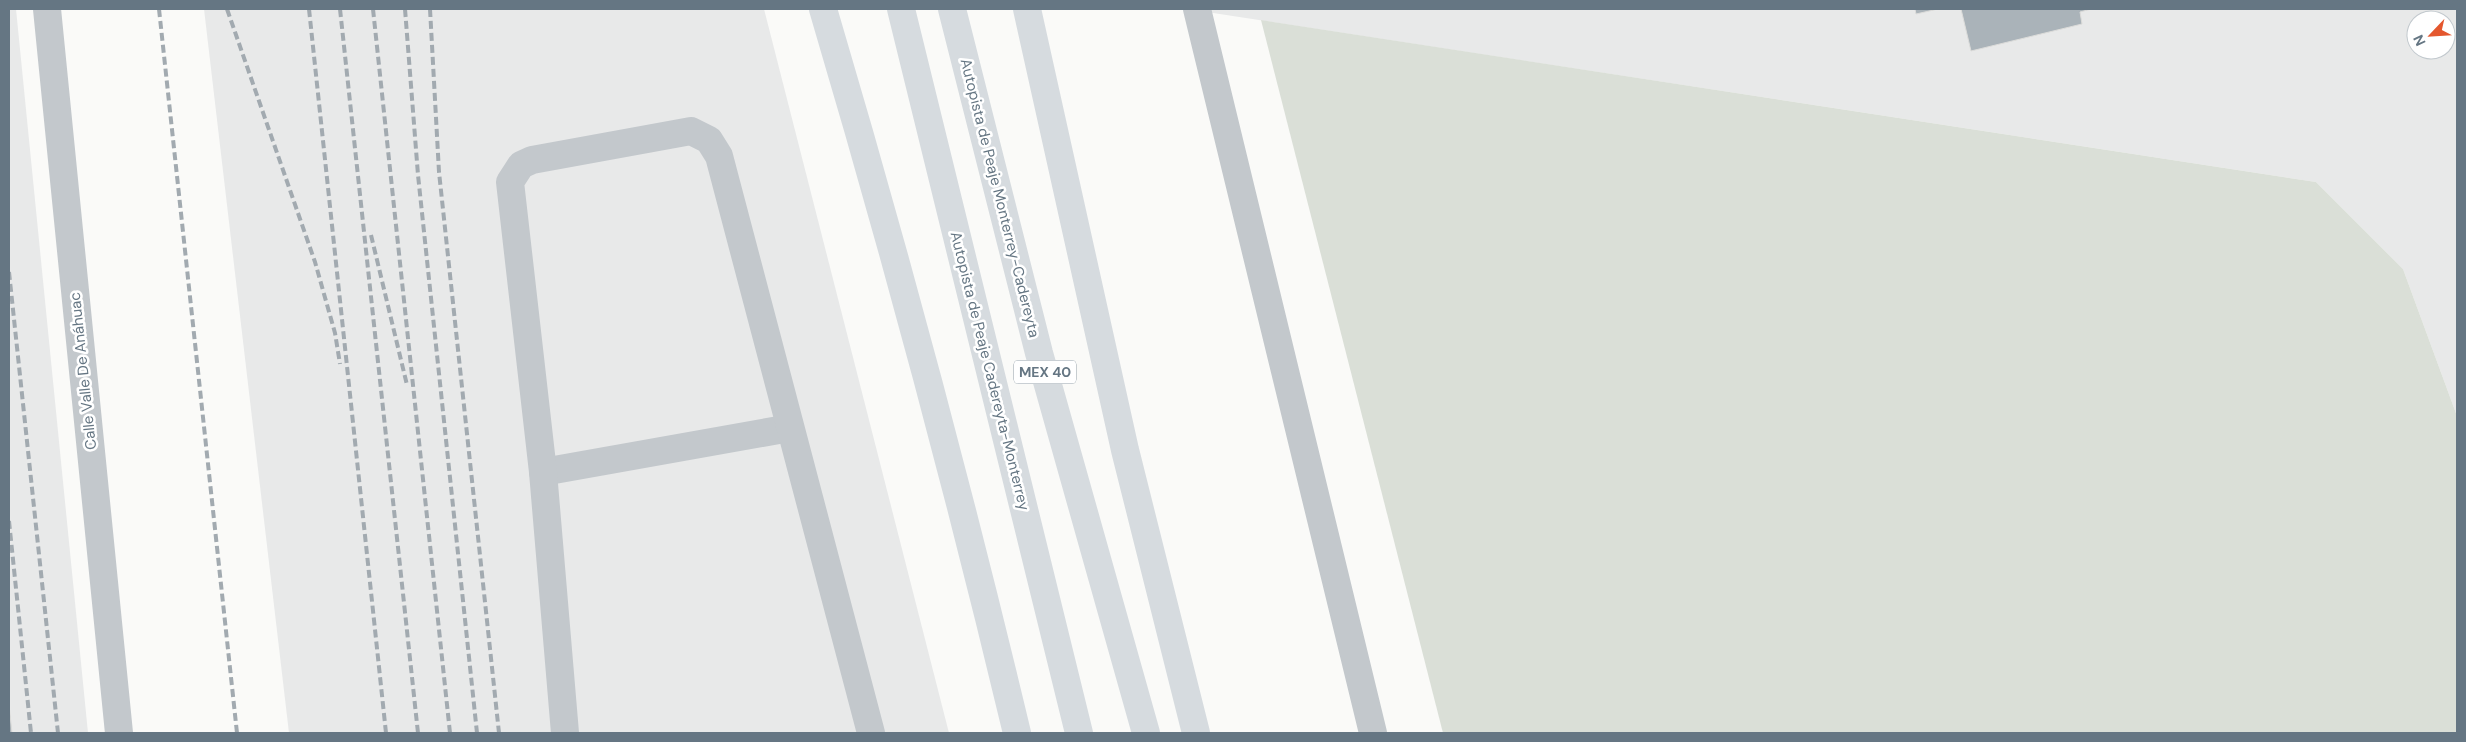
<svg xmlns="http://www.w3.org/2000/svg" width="2466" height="742" viewBox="0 0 2466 742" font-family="'DM Sans',sans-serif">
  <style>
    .built { fill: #e8e9e9; fill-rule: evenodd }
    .green { fill: #dadfd7 }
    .building { fill: #aab3b9; stroke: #dcdcda }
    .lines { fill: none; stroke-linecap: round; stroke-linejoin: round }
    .minor { stroke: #c3c8cc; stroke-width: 28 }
    .highway { stroke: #d6dbdf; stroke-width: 28 }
    .rail { stroke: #a2aab0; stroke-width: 4; stroke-dasharray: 8 4; stroke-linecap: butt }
    .labels { text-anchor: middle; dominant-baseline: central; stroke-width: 5; stroke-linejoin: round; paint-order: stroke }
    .shield { fill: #fff; stroke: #939fa8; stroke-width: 1 }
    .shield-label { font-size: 14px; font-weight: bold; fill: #657683 }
    .street-label { font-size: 15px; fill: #657683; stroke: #fff }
  </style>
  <rect width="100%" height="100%" fill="#fafaf8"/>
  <!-- built -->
  <g class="built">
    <path d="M9,9h7l72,724h-79z"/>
    <path d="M204,9h560l185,724h-660z"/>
    <path d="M1187,9h1270v407l-54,-147 -87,-87zM2416,20h30v30h-30z"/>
  </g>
  <!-- green -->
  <path class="green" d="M1261,20l1055,162 87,87 54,147v317h-1014z"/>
  <!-- building -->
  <g class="building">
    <path d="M1915,9h23l-22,5z"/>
    <path d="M1961,9h130l-11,3 2,12 -111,27z"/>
    <path d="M9,705l3,28h-3z"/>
  </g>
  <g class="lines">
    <!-- minor -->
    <g class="minor">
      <path d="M47,9l72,724"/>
      <path d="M1197,9l176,724"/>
      <path d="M543,472l247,-44"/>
      <path d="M565,733l-22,-261 -33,-290 11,-17 11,-5 159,-29 18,9 10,16 152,577"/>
    </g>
    <!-- highway -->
    <g class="highway">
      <path d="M823,9c71,239 136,481 194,724"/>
      <path d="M901,9l178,724"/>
      <path d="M952,9l87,344 107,380"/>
      <path d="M1027,9l98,441 71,283"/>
    </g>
    <!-- rail -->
    <g class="rail">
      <path d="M159,9l78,724"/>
      <path d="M227,9l88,253 20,71 5,31"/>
      <path d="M309,9l77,724"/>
      <path d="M340,9l78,724"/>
      <path d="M373,9l77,724"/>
      <path d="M405,9l13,166 59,558"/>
      <path d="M430,9l9,163 60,561"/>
      <path d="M371,235l36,150"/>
      <path d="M9,272l49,461"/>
      <path d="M9,521l22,212"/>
    </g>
  </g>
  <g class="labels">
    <!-- shield labels -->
    <rect class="shield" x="1014" y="360.5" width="62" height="23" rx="4"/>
    <g class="shield-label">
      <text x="1045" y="372">MEX 40</text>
    </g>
    <!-- street labels -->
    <g class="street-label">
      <text transform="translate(1000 198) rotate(76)">Autopista de Peaje Monterrey-Cadereyta</text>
      <text transform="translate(83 371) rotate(-96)">Calle Valle De Anáhuac</text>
      <text transform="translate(990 371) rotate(76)">Autopista de Peaje Cadereyta-Monterrey</text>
    </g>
  </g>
  <!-- border -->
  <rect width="2466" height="742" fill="none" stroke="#657683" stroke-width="20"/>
  <!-- north arrow -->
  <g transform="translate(2431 35) rotate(245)"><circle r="24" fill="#ffffff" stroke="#c1c8cd"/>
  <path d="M0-4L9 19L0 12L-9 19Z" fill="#e4572e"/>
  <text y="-8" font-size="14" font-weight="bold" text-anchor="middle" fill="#657683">N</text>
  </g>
</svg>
